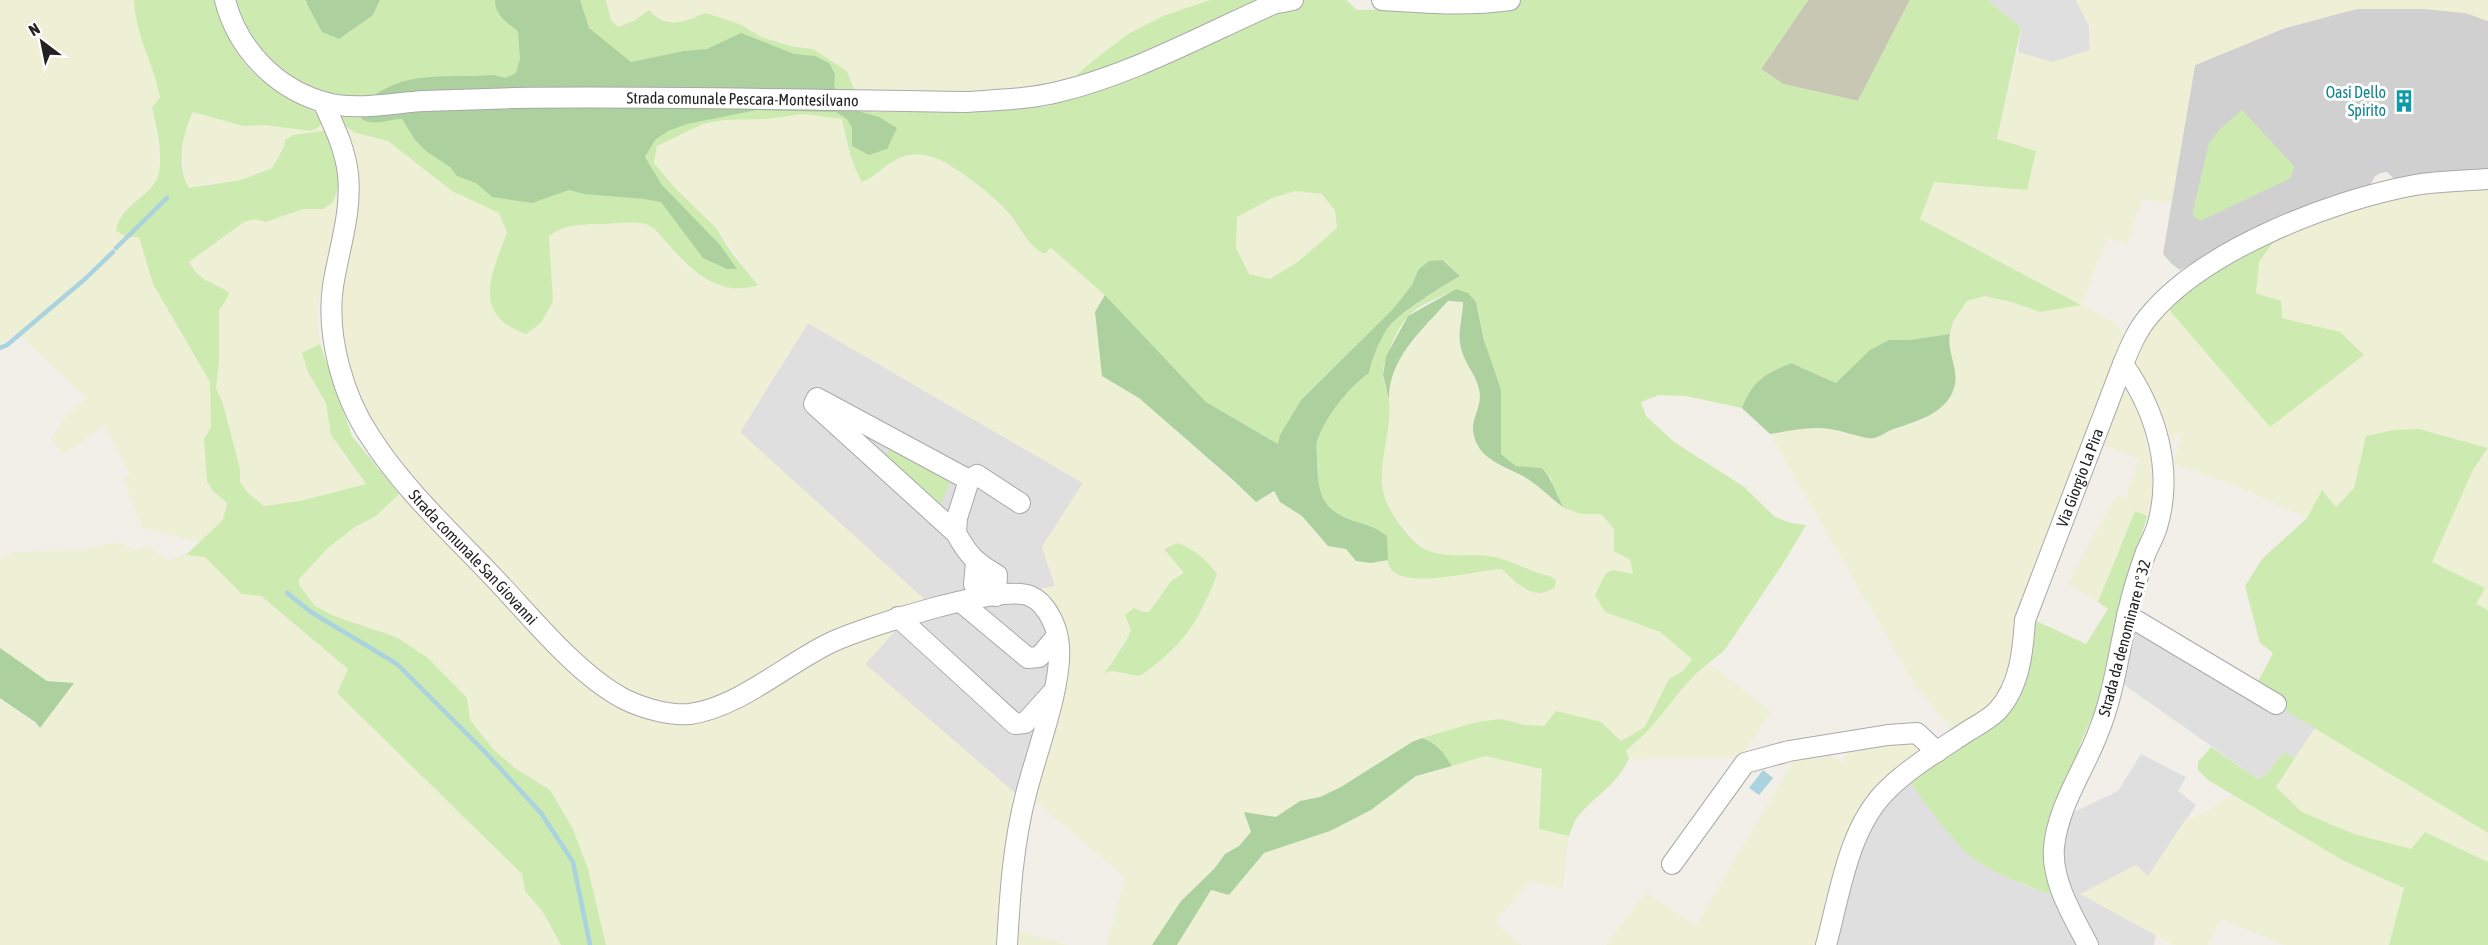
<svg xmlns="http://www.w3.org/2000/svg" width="2488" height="945" viewBox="0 0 2488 945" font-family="'Asap Condensed',sans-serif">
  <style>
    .residential { fill: #e0dfdf }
    .religious { fill: #d0d0d0 }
    .construction { fill: #c7c7b4 }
    .farmland { fill: #eef0d5; fill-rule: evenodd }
    .grass { fill: #cdebb0; fill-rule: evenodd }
    .forest { fill: #add19e }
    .water { fill: #aad3df }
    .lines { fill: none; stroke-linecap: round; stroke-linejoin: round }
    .stream { stroke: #aad3df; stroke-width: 4.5 }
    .minor-casing { stroke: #a9a9a9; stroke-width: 22 }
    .minor { stroke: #fff; stroke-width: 20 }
    .labels { text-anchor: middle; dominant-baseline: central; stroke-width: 6; stroke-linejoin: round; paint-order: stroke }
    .culture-label { font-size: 16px; fill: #0d838f; stroke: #fff; text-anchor: end }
    .street-label { font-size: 16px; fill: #222; stroke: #fff }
  </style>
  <rect width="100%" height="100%" fill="#f2efe9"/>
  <!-- residential -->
  <g class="residential">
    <path d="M1988,0h88l13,26 1,24 -38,13 -34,-11 3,-24z"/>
    <path d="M808,323l275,160 -41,64 13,39 -20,4 33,50 -52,154 -151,-130 49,-54 -174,-178z"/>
    <path d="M2133,619l182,109 -20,30 -12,-5 -16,21 -9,5 -142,-100z"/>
    <path d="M2141,754l45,23 -8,14 18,14 -48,72 -67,17 75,41 -2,10h-323l29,-99 16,-35 31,-33 28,37 39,44 50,26 26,9 -4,-26 22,-53 50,-24z"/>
  </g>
  <!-- religious -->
  <path class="religious" d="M2356,9h70l40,4 22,8v154l-91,7 -10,-10 -6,1 -6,3 -6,12 -128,49 -61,33 -8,-6 -9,-10 32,-189 90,-37z"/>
  <!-- construction -->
  <path class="construction" d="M1808,0h102l-52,101 -75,-17 -22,-15z"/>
  <!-- farmland -->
  <g class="farmland">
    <path d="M0,0h134v12l22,64 4,23 -8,8 8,52 -1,16 -12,16 -29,28 21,18 14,47 57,98 1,45 -7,13 3,41 5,9 15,13 -4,17 -24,23 -22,-7 -35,-8 -19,-49 7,-6 -25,-48 -43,30 -11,-18 17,-22 19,-17 -70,-66 -17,13z"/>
    <path d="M606,0h604l-47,16 -91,65 -79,13 -137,-2 -9,-21 -34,-22 -23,-3 -29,-9 -19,-12 -36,-12 -22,9 -14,1 -21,-13 -15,11 -16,6 -7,-7z"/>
    <path d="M2076,0h412v21l-22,-8 -40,-4h-70l-71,19 -90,37 -24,139 -29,-5 -14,45 -21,-6 -25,66 34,20 11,14 -120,343 -12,19 -39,34 -41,-48 -145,-252 40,-6 19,1 44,10 35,-15 18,-5 27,-57 -5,-18 5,-22 14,-21 18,-5 30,7 25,9 40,-8 -160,-85 13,-37 64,-43 21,-87 34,10 38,-12 -1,-24z"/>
    <path d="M193,112l50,14 21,-1 47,6 13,-11 5,10 -36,5 -8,5 -1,7 -12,20 -31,13 -30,3 -21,6 -5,-8 -2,-26 1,-20z"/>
    <path d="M803,114l39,5 5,27 7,22 21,9 20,-17 16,-5 22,1 20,11 41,31 15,15 14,23 28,12 54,47 -10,17 7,64 37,22 117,104 17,-11 7,11 22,14 26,30 18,3 25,14 17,-3 2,8 25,11 87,-10 23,21 29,-12 -18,-6 -17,-8 -28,-8 -45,-1 -18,-4 -35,-35 -10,-22 -2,-27 7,-42 1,-39 4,-17 28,-38 28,-30 14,1 -4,40 20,47 1,19 -8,20 32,41 24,10 36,29 17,6h20l13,15v22l16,9 3,15 -20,-5 5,47 42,16 32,26 -9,12 -14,8 -24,48 -24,14 -5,-7 -91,-9 -24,-6 -42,8 -47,15 -71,45 -21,10 -20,4 -24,16 -31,-4 6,19 -12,14 -14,8 -11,15 -33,32 -29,44h-45l18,-68 -91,-77 34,-121v-39l-33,-50 20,-4 -13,-39 41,-64 -275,-160 -68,109 184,167 -10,11 -190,86 -40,13 -18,-3 -47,-17 -65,-55 -182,-199 -28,-68 -7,-75 15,-70 -16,-102 20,13 32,8 64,50 47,22 8,20 -15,41 59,3 -2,-42 7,-5 27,-6 49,-3 19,5 34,39 25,17 48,3 -42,-57 -41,-40 -21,-25 3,-17 46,-22 22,-4 42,-1zM1164,550l44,48 -9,16 -72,61 -16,-4 -5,1 36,-60h7l9,-15 26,-24z"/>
    <path d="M340,184l-6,53 -17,70 3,37 -18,10 6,18 18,31 5,32 16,25 19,24 -66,17 -36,5 -15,-12 -9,-12v-13l-17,-65 -7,-16 3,-27v-51l6,-8 -6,-17 -13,-3 -10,-7 -7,-13 55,-40 11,-3 11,3 37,-13h20z"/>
    <path d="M2488,189v259l-69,-19 -52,7 -13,52 -18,19 -14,-17 -15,28 -75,-34 -59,-20 9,-30 -5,-1 -5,11 -4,-15 -31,-49 -3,-21 2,-11 29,-43 105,122 70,-95 -58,-14 -12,-22 -15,-3 4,-31 18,-25 104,-37 45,-9z"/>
    <path d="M1295,191l27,3 13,16 2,18 -38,33 -30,18 -20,-5 -13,-26v-31l36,-19z"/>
    <path d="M2120,386l7,4 13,26 12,52v27l-5,21 -12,-5 -37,91 -30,-18 42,-79 9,-9 7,2 12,-39 -38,-15z"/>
    <path d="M2488,451v159l-12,-6 8,-16 -52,-26 41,-92z"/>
    <path d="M399,494l156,164 30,24 101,41 28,-3 123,-71 33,-14 26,-5 -31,34 151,130 -14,73 -6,78h-390l-18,-76 -38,-79 -35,-22 -21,-18 -24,-30 -3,-22 -71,-61 -62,-21 -19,-10 -16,-21v-6l29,-31 27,-21 21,-11z"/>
    <path d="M118,542l17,8 13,-4 22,15 12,-6 23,2 15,14 40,25 88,73 -11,24 185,181 3,17 18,21 18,33h-561v-247l40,30 18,-47h-11l-47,-33v-91l17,-5 64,-2z"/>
    <path d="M1710,664l61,48 -31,45 -111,2 -3,-9 11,-8 59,-69z"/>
    <path d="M2315,728l173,105v29l-62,-30 -15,17 -14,-2 -43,-13 -52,-22 -26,-26z"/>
    <path d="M1916,737l13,11 -52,37 -21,26 -11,33 -25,101h-214l40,-53 49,34 101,-169 28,-6 18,11 11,-19z"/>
    <path d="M1485,756l58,13 -4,60 30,7 -6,53 -33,-8 -35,42 27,22h-345l34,-55 18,5 35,-42 66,-22 41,-21 45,-34z"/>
    <path d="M2232,795l110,65 62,28 -15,57h-105l-63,-26 -13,26h-34l-94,-51 56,-29 12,11 37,-56 15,-5z"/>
    <path d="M1014,930l55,15h-55z"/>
  </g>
  <!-- grass -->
  <g class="grass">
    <path d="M134,0h80c22,68 43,83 106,114l4,6 -5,7 -8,4 -47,-6 -21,1 -50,-14c-11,22 -17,55 -4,76l52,-8 31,-12 12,-21 1,-7 8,-5 36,-5 6,14 5,40 -7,18 -10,7h-20l-37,13 -11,-3 -11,3 -55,40c12,22 23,18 40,31l-4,9 -6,8v51l-3,27 7,16 17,65v13l9,12 15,12 36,-5 66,-17 -35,-49 -5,-32 -18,-31 -6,-19 18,-9 32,92 47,58 -23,22 -21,11 -27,21 -29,31v6l16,21 19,10 62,21 32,21 39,40 3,22 24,30 21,18 35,22 23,39 15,40 18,76h-45l-18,-33 -18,-21 -3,-17 -185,-181 11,-24 -87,-73 -19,-2 -37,-37 -19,-2 37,-35 4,-17 -15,-13 -5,-9 -3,-42 7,-12 -1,-45 -57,-98 -14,-47h-12l-11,-6c4,-28 38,-34 43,-59 4,-21 -3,-45 -7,-65l8,-9c-6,-34 -25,-63 -26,-98z"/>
    <path d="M231,0h74v3l68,12 7,-15h226l5,20 7,7 16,-6 15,-11c19,20 34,12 57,3l36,12 19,12 29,9 23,3 34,22 6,16 12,17 10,8h101l74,-6 32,-36 17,-14 29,-22 35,-18 47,-16h136l11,10 36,-1 78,-9h337l-47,69 22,15 75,17 52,-101h78l33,28 -24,111 39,12 -9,39 -93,-8 -14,37 161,86 -41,7 -25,-9 -30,-7 -18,5 -14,21 -3,12 -41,6h-20l-53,43 -45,-20c-26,11 -38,17 -49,45l-56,-12 -27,-1 -18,7 5,14 28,26 69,44 32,31 16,6 15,2 -22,37 -58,86c-10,11 -22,17 -32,28 -24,24 -40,54 -68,74l3,9c-14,28 -31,34 -50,56 -5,6 -7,14 -10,21l-30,-7 3,-60 -57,-13 -33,10c-9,-14 -15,-23 -30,-28l55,-16 24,-3 24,6 19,1 12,-15 45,11 20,19 24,-14 24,-48 14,-8 9,-12 -32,-27 -55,-20 -10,-17 11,-22 7,-3 20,4 -3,-14 -16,-9v-22l-13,-15h-20l-17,-6 -10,-16 -3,-13 -9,-11 -26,-2 -15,-12 -12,-95 -13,-57 -20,-13c-15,8 -36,15 -48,27 -10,11 -25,43 -25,58 0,9 5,18 6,27 3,31 -11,60 -6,90 3,19 29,54 46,60 19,7 40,3 59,5 17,2 32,10 47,16 8,3 15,3 21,8l-1,7c-21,16 -38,-4 -53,-18 -25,1 -95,21 -111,0 -7,-9 -4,-24 -4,-33 -16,-14 -36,-12 -53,-25 -16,-13 -16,-32 -17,-51 0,-5 -1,-13 0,-18 7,-24 32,-55 52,-69 3,-15 10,-31 18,-44 9,-13 57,-44 73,-53l-16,-16 -26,10 -6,15 -20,25 -91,90 -23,44 -72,-42 -101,-107 -54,-47 -7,6c-18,-10 -23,-26 -36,-42 -13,-15 -56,-49 -75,-55 -6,-2 -17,-3 -23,-2 -20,3 -30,20 -48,27 -12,-21 -15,-40 -20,-63l-39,-5 -36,5 -42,1 -22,4 -46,22 -3,17 21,25 41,40 15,24 27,33c-38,13 -67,-14 -90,-41 -6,-6 -12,-16 -20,-19 -15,-5 -30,-1 -46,-1 -19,0 -37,0 -53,12l4,65 -12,22 -15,11c-55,-19 -35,-59 -19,-101l-8,-20 -47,-22 -64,-50 -32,-8 -20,-13 -83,-72zM1295,191l27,3 13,16 2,18 -38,33 -29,18 -21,-5 -13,-26 1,-31 35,-19z"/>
    <path d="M2242,110l52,56 -3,12 -91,43 -7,-6v-4l16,-68 10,-13z"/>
    <path d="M2277,237l-18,25 -3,31 25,8 1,17 58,14 24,23 -94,72 -105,-122 13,-13z"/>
    <path d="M2419,429l69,19 -15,22 -41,92 53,26 -9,16 12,6v223l-235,-142 20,-38 -13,-10 -15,-57 17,-27 45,-41 15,-28 14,17 18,-19 12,-52 28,-6z"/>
    <path d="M891,447l59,36 -10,22 -55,-49z"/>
    <path d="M2135,511l12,5 -38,135 -7,44 -21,47 -35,126 4,26c-25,-9 -53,-19 -75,-34 -22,-16 -51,-59 -68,-82l94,-65 29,-95 56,26 22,-35 -10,-7z"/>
    <path d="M1178,543c17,7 28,16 39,31 -18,48 -35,73 -77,102l-29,-5 -6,2 21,-32 5,-11 -6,-15 9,-7 8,4h7l22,-31 13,-8 -20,-24z"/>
    <path d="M2211,747l47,32 9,-5 16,-21 12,5 -19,29 26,25 52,22 57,15 14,-17 63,30v83h-99l15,-57 -62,-28 -134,-80 -10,-10v-8z"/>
  </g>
  <!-- forest -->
  <g class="forest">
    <path d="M305,0h75l-7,15 -34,24 -17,-7z"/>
    <path d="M495,0h85l9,28 42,34 53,-11 23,-2 34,-16 53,21 21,2 14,7 6,11 -1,12 13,22 32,9 18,11 -10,21 -18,6 -17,-9v-18l-5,-9 -11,-7 -79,-2 -70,14 -19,7 -13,9 -10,17 17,28 58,60 17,24h-10l-24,-11 -42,-56 -17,-3 -60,-5 -15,-4 -37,13 -40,-6 -16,-14 -19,-7 -7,-9 -24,-16 -11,-11 -13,-21c-15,0 -40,12 -45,-9 43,-43 82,-31 137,-35l11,3 11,-5 4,-14 -2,-28c-12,-9 -23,-16 -23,-31z"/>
    <path d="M1443,260l17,16c-16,9 -64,39 -73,53 -8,13 -15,29 -18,44 -20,14 -45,45 -52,69 -1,6 0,13 0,19 1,18 1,38 17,50 17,13 37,11 53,25l1,24 -17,3 -15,-2 -10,-12 -18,-3 -26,-30 -22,-14 -6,-11 -18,11 -23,-22 -94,-82 -37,-22 -7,-64 10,-17 101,107 72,42 2,-9 21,-35 91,-90 20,-25 6,-15 11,-9z"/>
    <path d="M1456,289l12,4 8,9 8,38 17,50v64l15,12 26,2c11,12 13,26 22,40 -12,-9 -23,-20 -36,-29 -21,-13 -52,-18 -55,-49 -1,-13 10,-25 6,-41 -3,-15 -17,-28 -19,-46 -2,-12 3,-28 3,-41l-15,-1c-26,29 -60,58 -59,99l-6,-25 3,-19 22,-40z"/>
    <path d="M1950,334c-4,17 10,36 4,54 -8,27 -41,34 -63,42 -5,2 -11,7 -17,8 -7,2 -34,-8 -44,-9 -20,-3 -40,2 -60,5l-28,-26c11,-28 23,-34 49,-45l45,20 34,-33 19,-10h20z"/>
    <path d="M0,648l47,33 27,2 -34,45 -5,-6 -35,-24z"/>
    <path d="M1422,738c15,5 21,14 30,28l-36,10 -45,34 -41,21 -66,22 -35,42 -18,-5 -34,55h-25l29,-44 33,-32 11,-15 14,-8 12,-14 -7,-20 32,5 24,-16 20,-4 21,-10 71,-45z"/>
  </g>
  <!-- water -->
  <path class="water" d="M1763,770l10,8 -14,17 -10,-7z"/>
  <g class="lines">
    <!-- stream -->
    <g class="stream">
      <path d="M116,248l51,-50"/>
      <path d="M0,348l7,-3 78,-66 28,-27"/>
      <path d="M287,593l24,19 86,52 89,89 55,60 32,49 17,83"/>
    </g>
    <!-- minor casing -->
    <g class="minor-casing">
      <g id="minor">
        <path id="s1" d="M225,0c12,47 48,86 95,101 33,11 70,2 104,0 30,-1 60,-2 90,-3 151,-2 302,2 453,4 30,-2 62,-3 91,-10 75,-18 145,-57 215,-88l20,-4"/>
        <path d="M1382,0c43,3 85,6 128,0"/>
        <path id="s2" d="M323,102c11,24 22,46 25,72 4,39 -9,74 -15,112 -7,50 10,111 38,152 34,53 83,97 126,143 36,38 81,94 127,118 18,9 46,17 66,15 50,-7 97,-51 142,-72 33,-15 167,-59 198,-46 17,7 28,32 29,50 3,41 -23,107 -33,148 -13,50 -16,100 -19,151"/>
        <path d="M969,480l8,-5 43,28"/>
        <path d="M956,533l1,-15 12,-38 -152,-82 -3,6 142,129c12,22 19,29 41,42l-1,21 -22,-12 2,-21"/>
        <path d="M961,602l67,56 11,-1 18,-21"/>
        <path d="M2127,615l149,89"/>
        <path d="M898,617l117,107 10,-1 26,-29"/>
        <path d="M1672,864l73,-101 44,-12 99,-16 29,-2 20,19"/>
        <path id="s3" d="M1826,945c14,-51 22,-117 61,-155 23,-23 54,-41 81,-59 10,-6 23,-13 30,-21 22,-24 25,-60 27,-90l98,-256c7,-17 14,-34 26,-48 54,-66 183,-116 266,-131 24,-4 49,-4 73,-6"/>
        <path d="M2088,945c-15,-29 -37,-64 -34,-98 4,-41 30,-77 44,-114 17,-41 21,-86 32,-129 4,-17 10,-35 16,-52 4,-8 8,-16 11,-25 17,-57 -1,-116 -34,-163"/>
      </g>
    </g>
    <!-- minor -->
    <use href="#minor" class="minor"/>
  </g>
  <!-- icons -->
  <defs>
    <g id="building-bare" transform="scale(1.8)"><path d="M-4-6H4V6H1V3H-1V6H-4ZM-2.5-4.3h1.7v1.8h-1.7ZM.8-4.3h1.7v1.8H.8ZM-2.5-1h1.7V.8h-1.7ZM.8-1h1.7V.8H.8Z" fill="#0f9aa8" stroke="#fff" stroke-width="2.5" paint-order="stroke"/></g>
  </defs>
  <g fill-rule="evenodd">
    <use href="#building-bare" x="2404" y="101"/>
  </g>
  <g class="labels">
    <!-- culture labels -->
    <g class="culture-label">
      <text x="2386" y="92">Oasi Dello<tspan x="2386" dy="18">Spirito</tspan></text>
    </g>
    <!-- street labels -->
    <g class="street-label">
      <text stroke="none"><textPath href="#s1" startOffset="568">Strada comunale Pescara-Montesilvano</textPath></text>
      <text stroke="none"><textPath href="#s3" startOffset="554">Via Giorgio La Pira</textPath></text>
      <text stroke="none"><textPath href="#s2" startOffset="507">Strada comunale San Giovanni</textPath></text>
      <text transform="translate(2124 638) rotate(-75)">Strada da denominare nº 32</text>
    </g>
  </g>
  <!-- north arrow -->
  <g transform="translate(42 42) rotate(328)" stroke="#ffffff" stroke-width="4.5" paint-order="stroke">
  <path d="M0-4.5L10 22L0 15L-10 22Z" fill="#222222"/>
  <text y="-9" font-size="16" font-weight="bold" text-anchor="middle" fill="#222222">N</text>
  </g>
</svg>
